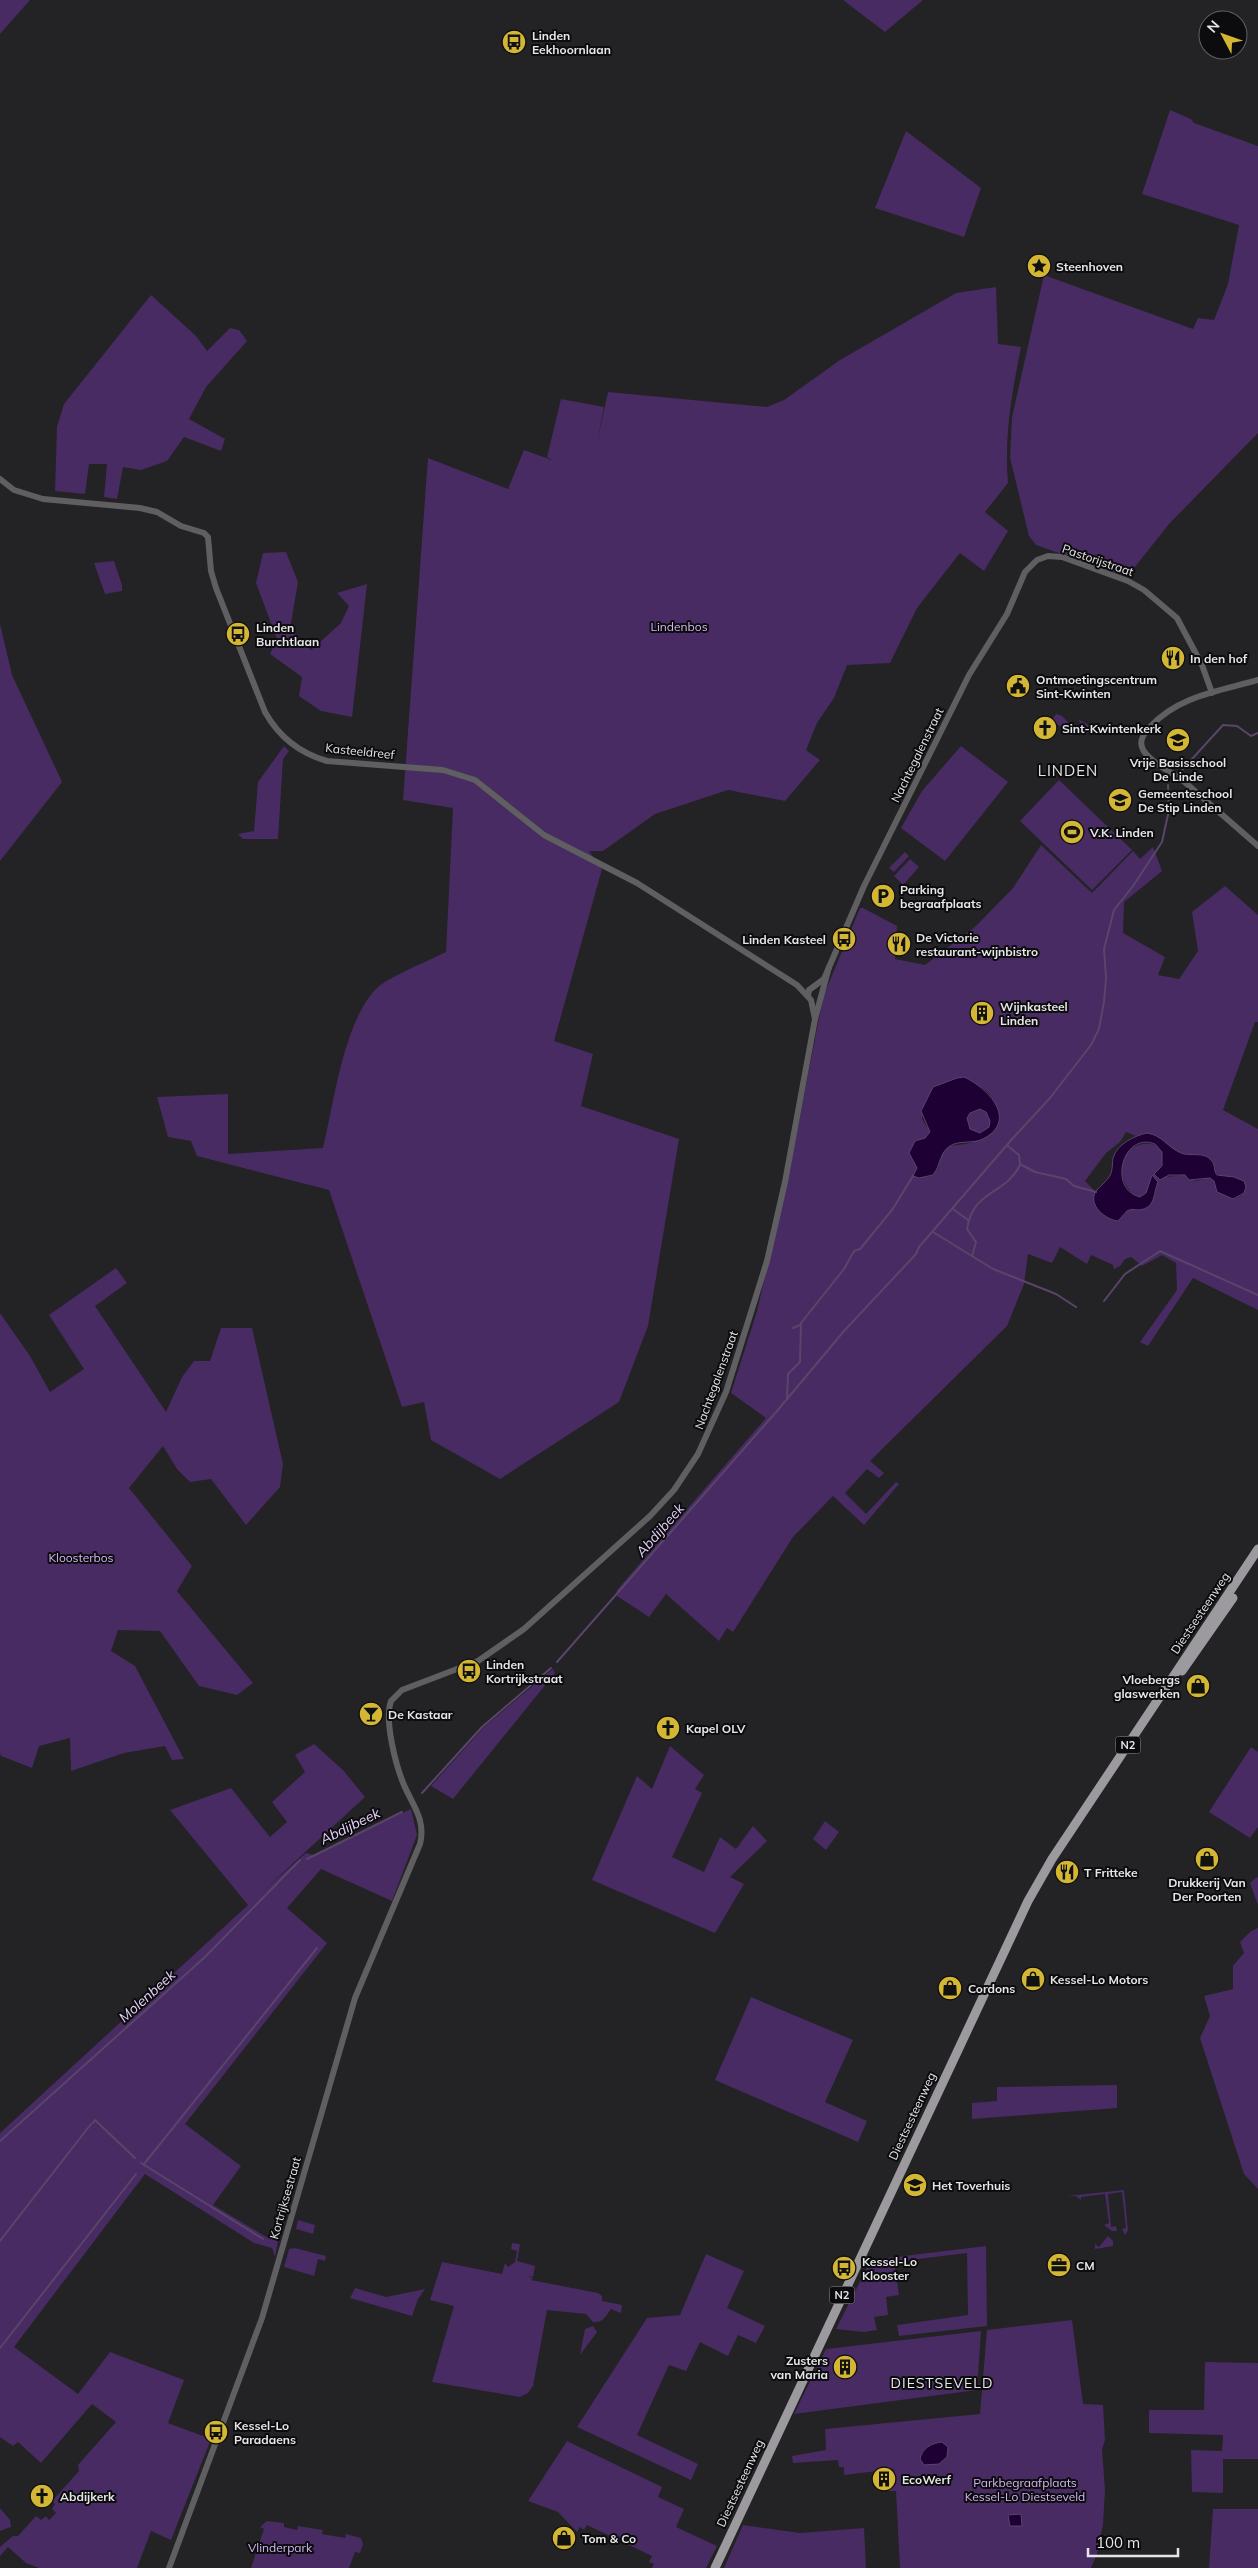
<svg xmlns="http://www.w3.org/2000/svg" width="1258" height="2568" viewBox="0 0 1258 2568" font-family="Mulish,sans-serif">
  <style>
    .green { fill: #472b62; fill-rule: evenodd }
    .water { fill: #1e0035; stroke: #5a456a; fill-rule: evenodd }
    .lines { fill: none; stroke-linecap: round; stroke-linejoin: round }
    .stream { stroke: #5a456a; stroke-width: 2 }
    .tertiary { stroke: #5f5e60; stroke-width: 6 }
    .primary { stroke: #9c9a9e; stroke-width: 9 }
    .labels { text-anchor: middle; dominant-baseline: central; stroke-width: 4; stroke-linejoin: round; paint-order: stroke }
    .shield { fill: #0c0b0d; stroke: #a5a4a6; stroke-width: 1 }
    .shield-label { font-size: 11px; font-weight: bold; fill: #e6e5e7 }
    .poi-label { font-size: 12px; font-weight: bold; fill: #e6e5e7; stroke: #0c0b0d; text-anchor: start }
    .street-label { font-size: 12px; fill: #e6e5e7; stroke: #0c0b0d }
    .park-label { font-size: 12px; fill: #d2b6f4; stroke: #0c0b0d }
    .water-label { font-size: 14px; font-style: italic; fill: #e6d3fd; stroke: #0c0b0d }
    .neighbourhood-label { font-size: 14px; letter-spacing: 1px; fill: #e6e5e7; stroke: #0c0b0d }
    .quarter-label { font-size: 15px; letter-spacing: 1px; fill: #e6e5e7; stroke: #0c0b0d }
  </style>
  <rect width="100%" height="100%" fill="#232225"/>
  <!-- green -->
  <g class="green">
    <path d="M0,0h30l-30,34z"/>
    <path d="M843,0h80l-38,32z"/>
    <path d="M1170,110l21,9 3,4 64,23v287l-89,91 -42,53 -91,-32 -7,-9 -19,-78 2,-41 32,-142 149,54 5,-11 16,2 14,-36 11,-59 -97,-31z"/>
    <path d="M906,131l75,57 -17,49 -89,-29z"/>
    <path d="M996,287l2,57 23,3c-9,46 -17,89 -13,136l-23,29 23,19 -24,40 -24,-18 -43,55 -27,55 -43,2 -13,33 -17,25 -11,27 14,10 -35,41 -57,-11 -73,24 -52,37h-14l13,18 -48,172 39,13 -12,52 98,33 -31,187 -29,76 -119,77 -69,-39 -7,-38 -22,5 -73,-217 -132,-34 -6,-15 -23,-4 -11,-40 71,-3v60l95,-6c11,-46 21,-129 55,-161 11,-10 52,-27 68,-35l7,-144 -50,-8 25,-342 80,31 16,-39 28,10 -8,33 8,-33 -5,-3 14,-58 43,8 -7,36 11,-51 159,15 17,-7 56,-40 116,-67z"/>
    <path d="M151,295l45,41 11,15 23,-23 9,2 8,11 -41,46 -17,32 36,20 -4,12 -37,-14 -17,24 -26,9 -18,-3 -6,32 -13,-2 3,-33h-18l-4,30 -30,-3 2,-64 7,-23z"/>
    <path d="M286,552l12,30 -8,47 21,21 30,-27 8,-17 -12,-13 30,-9 -15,133 -31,-6 -22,-15 3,-19 -32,-23 7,-15 -21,-56 7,-30z"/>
    <path d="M114,561l8,24v6l-17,3 -11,-31z"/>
    <path d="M0,624l12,51 50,107 -62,79z"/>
    <path d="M1056,714l6,2 13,13 -3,7 -20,-16z"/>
    <path d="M1078,719l23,13 -15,1z"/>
    <path d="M284,746l5,5 -6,8 -5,80h-35l-5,-5 16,-3 4,-49z"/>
    <path d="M961,746l47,36 -63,79 -44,-33 21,-37z"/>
    <path d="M1059,780l73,70 -40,40 -72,-69z"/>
    <path d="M1041,845l51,48 41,-42 7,8 13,-12 9,24 -38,31 -1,31 42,24 -7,18 21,4 19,-28 -6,-39 33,-26 33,29v107h-3l-32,88 35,19v181l-65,-32 -45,68 -8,-4 37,-52 -1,-27 -14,-8 -20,11 -11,-9 -6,2 -5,7 -6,3 -1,-4 -22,-10 -4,9 -27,-17 -8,16 -24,-9 -4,30 -17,42 -137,135 14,12 -5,5 -12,-9 -22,24 21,21 30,-32 3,2 -35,41 -31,-29 -40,41 -60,95 -6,-4 -8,13 -53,-47 -17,23 -32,-21v-6l149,-172 -35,-25 26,-82 31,-132 35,-182 37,-89h3l34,18 -2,33 30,6 51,-39 37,-38zM957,1078c25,7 37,13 42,39 -6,7 -17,22 -25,25 -23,7 -29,-5 -36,27l-11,8 -13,-1 3,-8 -2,-27 10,-3 5,-6 -8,-13 2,-12 9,-20zM1126,1132l10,4 10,-3c11,7 23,16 35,20 11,4 20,0 31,8l2,11 32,18 -5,6 -8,3 -17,-12 -2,-6 -4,-3 -15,3 -10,-6 -20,2 -7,-7c28,-37 -53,-36 -34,11 3,7 8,14 16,16l6,-4 6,-17 5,6 -2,13 -28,16 -5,6 -24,-8 -4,-11 2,-6 -11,-11 21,-28 14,-11z"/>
    <path d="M905,852l4,4 -15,16 -5,-4z"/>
    <path d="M910,859l9,8 -16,18 -9,-9z"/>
    <circle cx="979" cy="1121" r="12"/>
    <path d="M116,1268l11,15 -32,23 71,106 16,-35 12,-16h16l11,-33h31l31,136 -3,23 -34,38 -35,-46 -21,3 -13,-13 -14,-23 -34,42 63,78 -15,25 76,92 -16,12 -38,-9 -39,-55 -42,-1 -7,21 24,15 49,93 -12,1 -7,-14 -41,7 -53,18 -1,-33 -31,8 -7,22 -31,-12 -1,-3v-440l30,43 20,36 34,-23 -35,-54z"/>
    <path d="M553,1669l2,4 -102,126 -22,-13 53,-59z"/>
    <path d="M314,1744l29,26 22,27 -102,94 43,-38 8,2 97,-46 6,26 -25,66 -71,-32 -34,39 40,35 -142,181 56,42 -28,39 55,33 11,-2 -4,21 -3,-9 -18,-5 -109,-69 -131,173 64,47 32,-42 74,28 -16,43 43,16 -40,101 -20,-9 -14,37h-98l-13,-5 -18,-16 -8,9v-9l13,-11h5l18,-20 5,4 5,-4 3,4 7,-7 -4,-4 3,-5 -3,-3 27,-30 -1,-6 38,-43 -24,-18 -51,59 -23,-21 -5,4 -13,-9v-304l248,-228 -78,-95 61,-22 39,49 17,-15 -15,-20 33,-30 -10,-17z"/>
    <path d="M670,1746l34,29 -9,14 7,4 -30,64 32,15 16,-35 16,12 17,-23 14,15 -37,36 14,7 -29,49 -123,-53 45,-104 15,13z"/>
    <path d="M1251,1747l7,5v75l-8,11 -41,-26z"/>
    <path d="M825,1821l14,11 -13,18 -13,-11z"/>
    <path d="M1257,1877l1,1v27l-8,-22z"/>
    <path d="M1258,1928v261l-14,-15 -44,-136 10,-22 -6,-20 29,-7v-23l11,-13 -4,-11 11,-11z"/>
    <path d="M751,1997l102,43 -28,62 42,19 -9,21 -143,-62z"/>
    <path d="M1117,2085v23l-145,11v-16l25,-2v-14z"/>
    <path d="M1124,2190l4,40 -3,5 -3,-6 4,-1 -4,-36 -14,2 3,33 5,-1 1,5h-5l-8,-6 5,-2 -4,-29 -24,3v3l-5,-4h-9z"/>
    <path d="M298,2220l17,5 -2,9 -17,-5z"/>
    <path d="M1108,2236l5,5v5l-18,3v-5l4,3z"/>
    <path d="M512,2243l8,1 -3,17 18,5 -2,11 -5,-1 5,2 -2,2 67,13 4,3v5l20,4 -1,8 -10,-4c-6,8 -8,14 -18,13l-7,-8 -39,-4 -14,76 -5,7 -8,4 -88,-15 22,-76 -24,-6 12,-38 60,12 3,-11 3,4 7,-5 2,-11 -6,-2z"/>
    <path d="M986,2246l1,80 -88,10 -2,-11 71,-10 -1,-62 -73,9 5,33 -13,2 2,18 -14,2 3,13 -13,2 -28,-3 35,-69z"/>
    <path d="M295,2248l31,8 -1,5 -7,-2 -4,17 -30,-9 5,-18z"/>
    <path d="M706,2254l38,17 -17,37 38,18 -9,17 -18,-8 -10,21 -28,-14 -14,29 -17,-6 -32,70 61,29 -7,16 -114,-53 70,-109 33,-3z"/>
    <path d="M355,2288l31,9 39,-8 -7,10 -6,17 -62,-18z"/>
    <path d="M1072,2320l11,84 20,1 2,35 -3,9 3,42 -2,33 -6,30 -6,14h-191l-4,-77h-7l-1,-6 7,-1 -1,-15 -50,6v-8h-5l-1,-7 -45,3 -1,-7 34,-6 -1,-21 155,-15 7,-84z"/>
    <path d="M593,2326l4,6 -17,23 5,-26z"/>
    <path d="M981,2331l-4,59 -183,24 32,-65z"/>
    <path d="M1205,2362l53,1v96h-35v34l-31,-1 -1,-42 31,1 1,-16 -74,-2v-23h55z"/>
    <path d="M567,2441l95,46 -4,10 26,12 -8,18 41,19 -11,22h-54l2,-4 -5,-2 3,-6 -65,-31 -3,5 -4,-3 -3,5 -19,-20 -30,-11z"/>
    <path d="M0,2508l10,12 1,7 -11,4z"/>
    <path d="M1213,2509h45v59h-49z"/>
    <path d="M267,2521l17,2v4l13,3 1,-4 25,4 -1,4 23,4 1,-4 15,4 2,6 -3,9 -5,-1 -6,16h-98l13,-39 -4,-2z"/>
    <path d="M743,2525l57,8 64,-5 2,40h-142z"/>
  </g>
  <!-- water -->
  <g class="water">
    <path d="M964,1077c24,11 55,43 19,62 -10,5 -24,1 -33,7 -11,7 -9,19 -17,29l-14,3 -6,-2 4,-8 -8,-15 6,-12 10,-3 5,-6 -9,-21 12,-24 24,-9zM980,1109l6,3 4,9 -1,6 -9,6 -10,-4 -3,-11 3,-5z"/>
    <path d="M1147,1133c15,2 20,14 34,20 10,4 22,-2 30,7 5,5 2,10 6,15l17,2 10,4 2,6 -2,6 -11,6 -16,-7 -3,-11 -4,-3 -21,2 -4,-5h-16l-9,5 -6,-6 8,-8v-14l-7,-8c-32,-13 -48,45 -15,53l6,-4 6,-18 6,7c-5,12 -2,26 -19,28 -5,0 -6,-2 -12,1l-9,10c-12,-1 -31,-16 -22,-30 4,-5 10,-9 13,-14 4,-5 3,-13 4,-19 4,-14 21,-22 34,-25z"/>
    <path d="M942,2442l6,5 -1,10 -8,7 -15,1 -4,-6c2,-11 12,-16 22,-17z"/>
    <path d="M1021,2514l1,12h-12l-2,-11z"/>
  </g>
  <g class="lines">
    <!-- stream -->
    <g class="stream">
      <path d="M1182,770l41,-45 14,1 14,10 7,-3"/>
      <path d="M1008,1146l11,9 1,9 15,8 31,7 8,7 22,6"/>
      <path d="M953,1209l15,11"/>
      <path d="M933,1232l60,37 63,25 20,13"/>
      <path d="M972,1256l4,-14 -9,-13c6,-40 39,-34 53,-64"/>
      <path d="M1104,1301l21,-27 35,-23 98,44"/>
      <path d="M793,1328l7,-3"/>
      <path d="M787,1398l1,-24 12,-12 1,-39 43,-54 10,-18 6,-2 32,-39 21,-34"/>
      <path d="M557,1662l220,-251 67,-80 72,-77 3,-7 94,-109 37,-40 41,-53 8,-16 5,-27 2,-24 -2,-29 10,-39 19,-24 29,-44 7,-32 -1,-25"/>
      <path d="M422,1793l60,-66 69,-59"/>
      <path d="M307,1859l95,-47"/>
      <path d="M93,2123l2,-3 40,38"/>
      <path d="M0,2141l205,-184 95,-97"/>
      <path d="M141,2163l122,76"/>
      <path d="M144,2164l173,-216"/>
      <path d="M0,2241l91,-117"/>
      <path d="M0,2348l136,-174"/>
    </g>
    <!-- tertiary -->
    <g class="tertiary">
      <path d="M0,479l14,11 29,9 97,9 17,4 24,14 23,7 4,4 3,34 5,17 49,124c14,25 34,41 62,49l116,9 32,10 69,55 93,48 160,102 14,15 4,19"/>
      <path d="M1258,680c-38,11 -80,16 -108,47 -5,5 -11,12 -8,20 3,12 28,25 38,31l78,68"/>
      <path d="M808,996l1,-6 15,-11 40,-93 105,-211 38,-61 18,-42 12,-12 11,-4 14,1 66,24 16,9 33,28 25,47 10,28"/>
      <path d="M169,2568l93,-250 93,-320 65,-154c6,-24 -7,-38 -16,-59 -8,-19 -20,-64 -13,-84l11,-11 76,-29 46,-32 126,-113 24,-26 24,-36 28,-62 41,-131 18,-79 30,-163 14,-52"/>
    </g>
    <!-- primary -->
    <g class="primary">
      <path d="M1182,1671l51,-73"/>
      <path d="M715,2568l313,-667 24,-42 206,-310"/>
    </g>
  </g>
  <!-- icons -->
  <defs>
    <g id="bus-disc" transform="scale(1.25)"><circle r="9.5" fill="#d4b635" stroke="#0c0b0d"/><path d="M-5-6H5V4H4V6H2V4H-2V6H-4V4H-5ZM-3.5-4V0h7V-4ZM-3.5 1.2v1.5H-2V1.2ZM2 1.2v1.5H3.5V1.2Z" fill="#111"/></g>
    <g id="sight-disc" transform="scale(1.25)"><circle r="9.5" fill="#d4b635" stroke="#0c0b0d"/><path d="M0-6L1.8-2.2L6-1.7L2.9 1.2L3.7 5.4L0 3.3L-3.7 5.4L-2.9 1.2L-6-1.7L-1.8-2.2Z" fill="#111"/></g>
    <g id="restaurant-disc" transform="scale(1.25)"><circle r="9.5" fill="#d4b635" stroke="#0c0b0d"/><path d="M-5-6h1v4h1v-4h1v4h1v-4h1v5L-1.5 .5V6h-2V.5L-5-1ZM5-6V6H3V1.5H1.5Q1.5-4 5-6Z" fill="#111"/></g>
    <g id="civic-disc" transform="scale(1.25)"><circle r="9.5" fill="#d4b635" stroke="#0c0b0d"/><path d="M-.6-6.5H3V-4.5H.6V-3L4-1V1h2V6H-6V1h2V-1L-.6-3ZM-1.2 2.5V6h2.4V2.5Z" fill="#111"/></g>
    <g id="church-disc" transform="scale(1.25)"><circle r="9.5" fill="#d4b635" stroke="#0c0b0d"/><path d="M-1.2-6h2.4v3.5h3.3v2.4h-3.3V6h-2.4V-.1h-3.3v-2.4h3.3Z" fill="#111"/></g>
    <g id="school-disc" transform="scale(1.25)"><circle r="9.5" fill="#d4b635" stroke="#0c0b0d"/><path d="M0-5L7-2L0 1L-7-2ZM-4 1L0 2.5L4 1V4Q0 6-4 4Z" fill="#111"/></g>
    <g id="stadium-disc" transform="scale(1.25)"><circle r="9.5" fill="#d4b635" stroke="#0c0b0d"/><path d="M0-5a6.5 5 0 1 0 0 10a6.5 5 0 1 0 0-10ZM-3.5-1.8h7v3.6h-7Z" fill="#111"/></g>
    <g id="parking-disc" transform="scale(1.25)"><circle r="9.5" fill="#d4b635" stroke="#0c0b0d"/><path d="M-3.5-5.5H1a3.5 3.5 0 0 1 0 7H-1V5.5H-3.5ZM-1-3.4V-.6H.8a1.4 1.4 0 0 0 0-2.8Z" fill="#111"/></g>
    <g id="building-disc" transform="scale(1.25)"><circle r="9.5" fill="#d4b635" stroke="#0c0b0d"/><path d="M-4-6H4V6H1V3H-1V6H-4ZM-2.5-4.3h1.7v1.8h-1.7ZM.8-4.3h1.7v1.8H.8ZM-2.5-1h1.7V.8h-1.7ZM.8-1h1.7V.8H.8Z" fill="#111"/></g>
    <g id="shop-disc" transform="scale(1.25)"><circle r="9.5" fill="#d4b635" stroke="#0c0b0d"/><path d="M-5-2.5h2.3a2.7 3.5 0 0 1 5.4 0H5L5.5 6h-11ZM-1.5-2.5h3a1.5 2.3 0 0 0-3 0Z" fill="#111"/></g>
    <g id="bar-disc" transform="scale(1.25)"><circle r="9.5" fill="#d4b635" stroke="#0c0b0d"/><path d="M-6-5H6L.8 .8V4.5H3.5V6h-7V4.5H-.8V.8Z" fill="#111"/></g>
    <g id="office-disc" transform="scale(1.25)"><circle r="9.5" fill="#d4b635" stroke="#0c0b0d"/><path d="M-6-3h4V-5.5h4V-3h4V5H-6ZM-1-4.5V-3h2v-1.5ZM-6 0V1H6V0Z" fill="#111"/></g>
  </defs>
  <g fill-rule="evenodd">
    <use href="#bus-disc" x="514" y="42"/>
    <use href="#sight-disc" x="1039" y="266"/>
    <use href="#bus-disc" x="238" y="634"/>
    <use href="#restaurant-disc" x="1173" y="658"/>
    <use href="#civic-disc" x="1018" y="686"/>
    <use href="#church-disc" x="1045" y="728"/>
    <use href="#school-disc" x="1178" y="740"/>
    <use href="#school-disc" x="1120" y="800"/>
    <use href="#stadium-disc" x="1072" y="832"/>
    <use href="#parking-disc" x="883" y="896"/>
    <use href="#bus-disc" x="844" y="939"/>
    <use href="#restaurant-disc" x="899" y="944"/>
    <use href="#building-disc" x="982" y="1013"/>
    <use href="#bus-disc" x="469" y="1671"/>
    <use href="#shop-disc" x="1198" y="1686"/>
    <use href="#bar-disc" x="371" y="1714"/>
    <use href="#church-disc" x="668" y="1728"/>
    <use href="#shop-disc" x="1207" y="1859"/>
    <use href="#restaurant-disc" x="1067" y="1872"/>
    <use href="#shop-disc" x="1033" y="1979"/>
    <use href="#shop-disc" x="950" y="1988"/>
    <use href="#school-disc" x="915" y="2185"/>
    <use href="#office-disc" x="1059" y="2265"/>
    <use href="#bus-disc" x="844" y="2268"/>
    <use href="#building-disc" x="845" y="2367"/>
    <use href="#bus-disc" x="216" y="2432"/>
    <use href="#building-disc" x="884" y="2479"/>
    <use href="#church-disc" x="42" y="2496"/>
    <use href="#shop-disc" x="564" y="2538"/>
  </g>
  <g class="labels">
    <!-- shield labels -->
    <g class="shield">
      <rect x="1115.5" y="1736.5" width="25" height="17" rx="4"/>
      <rect x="829.5" y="2286.5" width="25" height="17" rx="4"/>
    </g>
    <g class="shield-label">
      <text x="1128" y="1745">N2</text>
      <text x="842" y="2295">N2</text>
    </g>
    <!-- poi labels -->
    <g class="poi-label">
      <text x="532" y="35">Linden<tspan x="532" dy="14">Eekhoornlaan</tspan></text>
      <text x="1056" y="266">Steenhoven</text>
      <text x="256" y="627">Linden<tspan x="256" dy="14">Burchtlaan</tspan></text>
      <text x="1190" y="658">In den hof</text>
      <text x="1036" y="679">Ontmoetingscentrum<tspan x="1036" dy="14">Sint-Kwinten</tspan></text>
      <text x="1062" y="728">Sint-Kwintenkerk</text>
      <text x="1178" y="762" text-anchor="middle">Vrije Basisschool<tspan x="1178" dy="14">De Linde</tspan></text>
      <text x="1138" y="793">Gemeenteschool<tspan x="1138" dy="14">De Stip Linden</tspan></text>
      <text x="1090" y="832">V.K. Linden</text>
      <text x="900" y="889">Parking<tspan x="900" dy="14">begraafplaats</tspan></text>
      <text x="916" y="937">De Victorie<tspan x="916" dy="14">restaurant-wijnbistro</tspan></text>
      <text x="826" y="939" text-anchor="end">Linden Kasteel</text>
      <text x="1000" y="1006">Wijnkasteel<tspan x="1000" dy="14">Linden</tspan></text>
      <text x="486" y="1664">Linden<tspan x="486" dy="14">Kortrijkstraat</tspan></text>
      <text x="1180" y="1679" text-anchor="end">Vloebergs<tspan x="1180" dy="14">glaswerken</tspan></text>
      <text x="388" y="1714">De Kastaar</text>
      <text x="686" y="1728">Kapel OLV</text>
      <text x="1084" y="1872">T Fritteke</text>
      <text x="1207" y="1882" text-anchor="middle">Drukkerij Van<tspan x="1207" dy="14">Der Poorten</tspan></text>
      <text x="1050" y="1979">Kessel-Lo Motors</text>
      <text x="968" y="1988">Cordons</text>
      <text x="932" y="2185">Het Toverhuis</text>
      <text x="862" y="2261">Kessel-Lo<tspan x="862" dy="14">Klooster</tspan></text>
      <text x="1076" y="2265">CM</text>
      <text x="828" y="2360" text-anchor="end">Zusters<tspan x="828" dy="14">van Maria</tspan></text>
      <text x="234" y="2425">Kessel-Lo<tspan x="234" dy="14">Paradaens</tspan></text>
      <text x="902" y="2479">EcoWerf</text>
      <text x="60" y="2496">Abdijkerk</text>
      <text x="582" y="2538">Tom &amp; Co</text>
    </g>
    <!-- street labels -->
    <g class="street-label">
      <text transform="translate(1098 560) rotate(19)">Pastorijstraat</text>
      <text transform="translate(360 751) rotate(6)">Kasteeldreef</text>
      <text transform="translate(917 755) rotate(-64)">Nachtegalenstraat</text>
      <text transform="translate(716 1380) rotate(-70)">Nachtegalenstraat</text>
      <text transform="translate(1200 1613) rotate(-56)">Diestsesteenweg</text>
      <text transform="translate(912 2116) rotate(-65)">Diestsesteenweg</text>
      <text transform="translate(285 2198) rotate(-74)">Kortrijksestraat</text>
      <text transform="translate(740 2483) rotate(-65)">Diestsesteenweg</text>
    </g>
    <!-- park labels -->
    <g class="park-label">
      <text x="679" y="626">Lindenbos</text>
      <text x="81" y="1557">Kloosterbos</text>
      <text x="1025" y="2482">Parkbegraafplaats<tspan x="1025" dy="14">Kessel-Lo Diestseveld</tspan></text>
      <text x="280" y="2547">Vlinderpark</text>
    </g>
    <!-- water labels -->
    <g class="water-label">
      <text transform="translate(660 1530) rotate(-49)">Abdijbeek</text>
      <text transform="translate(350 1826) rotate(-26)">Abdijbeek</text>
      <text transform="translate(147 1996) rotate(-42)">Molenbeek</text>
    </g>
    <!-- neighbourhood labels -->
    <g class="neighbourhood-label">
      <text x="942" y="2383">DIESTSEVELD</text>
    </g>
    <!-- quarter labels -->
    <g class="quarter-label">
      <text x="1068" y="770">LINDEN</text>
    </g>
  </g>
  <!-- north arrow -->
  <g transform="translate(1223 35) rotate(311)"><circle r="24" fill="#0c0b0d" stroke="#636264"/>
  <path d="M0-4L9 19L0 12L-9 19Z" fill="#d4b635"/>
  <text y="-8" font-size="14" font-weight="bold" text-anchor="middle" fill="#e6e5e7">N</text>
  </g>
  <!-- scale -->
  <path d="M1088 2548v8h90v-8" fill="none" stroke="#e6e5e7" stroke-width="2.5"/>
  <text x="1096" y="2548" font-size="15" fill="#e6e5e7" stroke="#0c0b0d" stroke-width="4" paint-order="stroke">100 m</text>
</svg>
